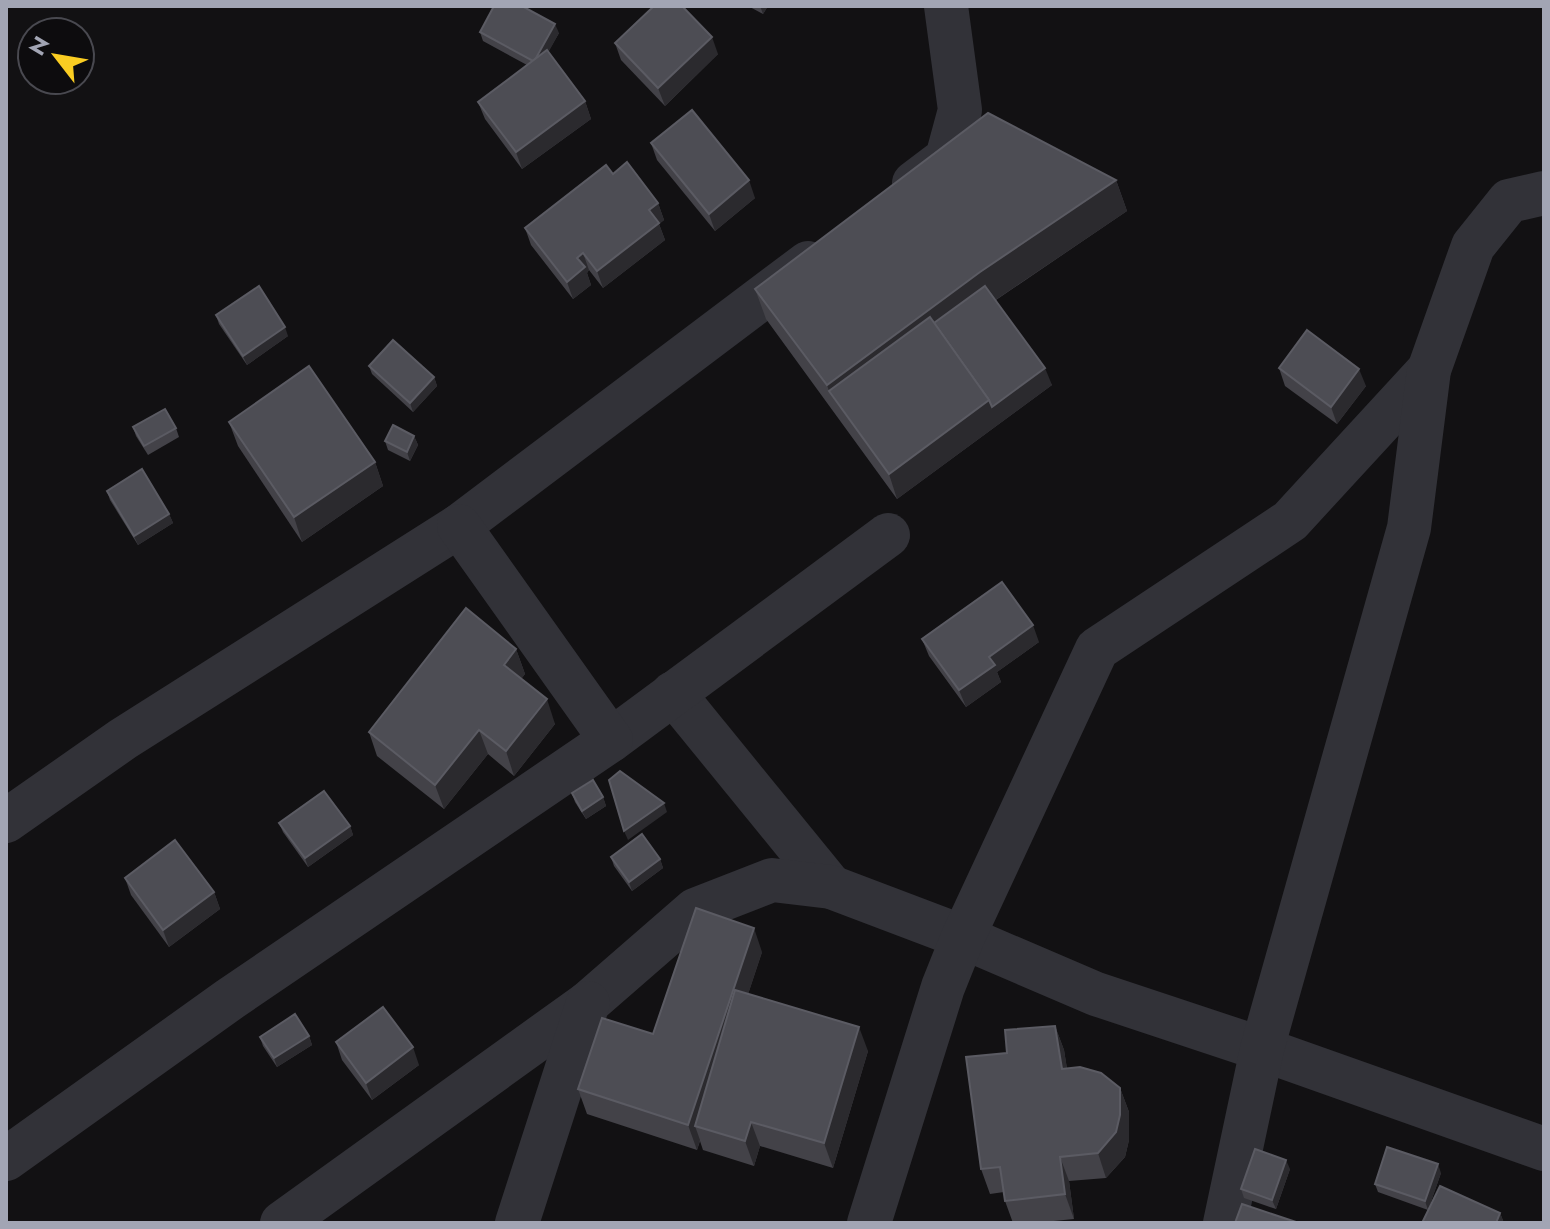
<svg xmlns="http://www.w3.org/2000/svg" width="1550" height="1229" viewBox="0 0 1550 1229" font-family="Jost,sans-serif">
  <style>
    .lines { fill: none; stroke-linecap: round; stroke-linejoin: round }
    .minor { stroke: #323238; stroke-width: 44 }
    .wall { fill: #434248 }
    .shaded-wall { fill: #2b2a2e }
    .building { fill: #4d4d54; stroke: #5b5b63; stroke-width: 2 }
  </style>
  <rect width="100%" height="100%" fill="#121113"/>
  <g class="lines">
    <!-- minor -->
    <g class="minor">
      <path d="M914,183l33,-25 13,-48 -14,-104"/>
      <path d="M673,693l158,194"/>
      <path d="M611,740l277,-205"/>
      <path d="M6,821l117,-82 336,-213 349,-263"/>
      <path d="M6,1159l224,-160 381,-259 -152,-214"/>
      <path d="M282,1223l306,-220 107,-93 77,-30 59,7 132,50 133,57 166,55 282,100"/>
      <path d="M517,1223l71,-220"/>
      <path d="M869,1223l74,-236 20,-50 134,-288 193,-128 139,-151"/>
      <path d="M1225,1223l37,-174 147,-521 20,-158 44,-124 36,-45 35,-8"/>
    </g>
  </g>
  <!-- wall -->
  <g class="wall">
    <path d="M748,6h20l-5,8z"/>
    <path d="M480,32l79,1 -11,19 37,49 6,18 -69,50 -37,-50 -7,-17 49,-37 -44,-24z"/>
    <path d="M615,43l103,11 -53,52 -44,-46z"/>
    <path d="M651,143l104,55 -40,33 -58,-71z"/>
    <path d="M1116,180l11,31 -131,89 56,85 -155,114 -131,-180 -11,-30z"/>
    <path d="M658,203l6,17 -5,4 6,16 -62,48 -14,-18 -2,3 4,12 -18,14 -42,-54 -6,-17z"/>
    <path d="M216,315l72,21 -41,29 -28,-41z"/>
    <path d="M369,366l65,11 3,9 -24,26 -41,-38z"/>
    <path d="M1279,368l87,18 -29,38 -52,-38z"/>
    <path d="M229,422l146,40 8,24 -81,56 -64,-96z"/>
    <path d="M133,427l43,1 3,9 -31,18 -12,-19z"/>
    <path d="M414,436l4,9 -8,16 -22,-11 -3,-9z"/>
    <path d="M107,491l62,23 4,9 -35,22 -28,-45z"/>
    <path d="M922,639l117,3 -42,30 4,10 -35,25 -37,-51z"/>
    <path d="M516,649l9,25 -4,5 34,45 -41,52 -26,-22 -44,55 -67,-53 -8,-24z"/>
    <path d="M572,793l31,4 3,9 -20,13 -11,-17z"/>
    <path d="M279,823l71,3 3,9 -45,32 -25,-35z"/>
    <path d="M611,857l49,2 3,9 -31,23 -18,-25z"/>
    <path d="M125,878l89,14 6,17 -51,38 -38,-52z"/>
    <path d="M762,952l-14,42 120,57 -35,117 -73,-22 -6,20 -51,-16 -3,-9 -3,9 -110,-36 -9,-25z"/>
    <path d="M1055,1026l9,24 3,19 53,19 9,24v28l-4,17 -19,21 -37,3 5,38 -40,4h-21l-8,-22 -1,-9 -14,2 -9,-25 26,-116z"/>
    <path d="M309,1036l3,9 -35,22 -14,-21 -3,-9z"/>
    <path d="M336,1042l83,23 -47,35 -30,-40z"/>
    <path d="M1290,1169l-14,40 -32,-11 -3,-9z"/>
    <path d="M1441,1173l-13,37 72,3 4,10h-82l6,-13 -50,-18 -3,-8z"/>
  </g>
  <!-- shaded-wall -->
  <g class="shaded-wall">
    <path d="M760,6h8l-5,8z"/>
    <path d="M555,24l4,9 -21,38 -4,-9z"/>
    <path d="M712,37l6,17 -53,52 -7,-18z"/>
    <path d="M585,101l6,18 -69,50 -6,-17z"/>
    <path d="M749,180l6,18 -40,33 -6,-17z"/>
    <path d="M1116,180l11,31 -136,92 -162,88 -2,-6 153,-113z"/>
    <path d="M658,203l6,17 -5,4 6,16 -62,48 -6,-17 52,-61z"/>
    <path d="M583,253l6,17 -2,3 4,12 -18,14 -6,-17 10,-24z"/>
    <path d="M285,327l3,9 -41,29 -4,-9z"/>
    <path d="M1045,368l7,17 -155,114 -8,-25 100,-74z"/>
    <path d="M1359,369l7,17 -29,38 -6,-17z"/>
    <path d="M434,377l3,9 -24,26 -3,-9z"/>
    <path d="M414,436l4,9 -8,16 -3,-9z"/>
    <path d="M375,462l8,24 -81,56 -8,-25z"/>
    <path d="M169,514l4,9 -35,22 -4,-9z"/>
    <path d="M1033,625l6,17 -42,30 4,10 -35,25 -7,-17 30,-33z"/>
    <path d="M516,649l9,25 -12,16 -9,-25z"/>
    <path d="M547,699l8,25 -41,52 -8,-25z"/>
    <path d="M479,730l9,24 -44,55 -9,-24z"/>
    <path d="M603,797l3,9 -20,13 -4,-8z"/>
    <path d="M664,803l3,9 -39,28 -4,-9z"/>
    <path d="M350,826l3,9 -45,32 -3,-9z"/>
    <path d="M660,859l3,9 -31,23 -3,-9z"/>
    <path d="M214,892l6,17 -51,38 -6,-17z"/>
    <path d="M754,928l8,24 -58,176 -9,-2 5,14 -3,10 -9,-25z"/>
    <path d="M1055,1026l9,24 7,43 -9,-24z"/>
    <path d="M859,1027l9,24 -35,117 -9,-25z"/>
    <path d="M309,1036l3,9 -35,22 -3,-9z"/>
    <path d="M413,1047l6,18 -47,35 -6,-17z"/>
    <path d="M1120,1088l9,24v28l-4,17 -19,21 -8,-25z"/>
    <path d="M751,1122l9,24 -6,20 -9,-25z"/>
    <path d="M1060,1157l9,24 5,38 -9,-25z"/>
    <path d="M1286,1160l4,9 -14,40 -4,-9z"/>
    <path d="M1438,1164l3,9 -13,37 -3,-9z"/>
    <path d="M1500,1213l4,10h-8z"/>
  </g>
  <!-- building -->
  <g class="building">
    <path d="M494,6h28l33,18 -19,34 -3,3 -53,-29z"/>
    <path d="M654,6h28l30,31 -54,51 -43,-45z"/>
    <path d="M547,50l38,51 -69,51 -38,-50z"/>
    <path d="M692,110l57,70 -40,34 -58,-71z"/>
    <path d="M988,113l128,67 -136,92 -153,113 -72,-96z"/>
    <path d="M627,162l31,41 -9,7 10,13 -62,48 -14,-18 -6,5 8,9 -18,15 -42,-54 81,-63 7,9z"/>
    <path d="M259,286l26,41 -42,29 -27,-41z"/>
    <path d="M985,286l60,82 -53,39 -3,-7 -55,-77z"/>
    <path d="M930,317l59,83 -100,74 -60,-83z"/>
    <path d="M1307,330l52,39 -28,38 -52,-39z"/>
    <path d="M393,340l41,37 -24,26 -41,-37z"/>
    <path d="M309,366l66,96 -81,55 -65,-95z"/>
    <path d="M165,409l11,19 -32,18 -11,-19z"/>
    <path d="M393,425l21,11 -7,16 -22,-11z"/>
    <path d="M142,469l27,45 -35,22 -27,-45z"/>
    <path d="M1002,582l31,43 -44,32 6,8 -36,25 -37,-51z"/>
    <path d="M466,608l50,41 -12,16 43,34 -41,52 -27,-21 -44,55 -66,-53z"/>
    <path d="M620,771l44,32 -40,28 -15,-51z"/>
    <path d="M593,780l10,17 -21,14 -10,-18z"/>
    <path d="M324,791l26,35 -45,32 -26,-35z"/>
    <path d="M642,834l18,25 -31,23 -18,-25z"/>
    <path d="M175,840l39,52 -51,38 -38,-52z"/>
    <path d="M696,908l58,20 -66,197 -110,-36 24,-71 51,16z"/>
    <path d="M735,990l124,37 -35,116 -73,-21 -6,19 -50,-15z"/>
    <path d="M383,1007l30,40 -47,36 -30,-41z"/>
    <path d="M295,1014l14,22 -35,22 -14,-21z"/>
    <path d="M1055,1026l7,43 18,-2 21,6 19,15v27l-4,17 -18,21 -38,4 5,37 -60,7 -5,-34 -19,2 -15,-112 41,-4 -2,-23z"/>
    <path d="M1387,1147l51,17 -13,37 -50,-17z"/>
    <path d="M1255,1149l31,11 -14,40 -31,-11z"/>
    <path d="M1440,1186l60,27 -4,10h-74z"/>
    <path d="M1242,1204l57,19h-64z"/>
  </g>
  <!-- border -->
  <rect width="1550" height="1229" fill="none" stroke="#a2a5b4" stroke-width="16"/>
  <!-- north arrow -->
  <g transform="translate(56 56) rotate(301)"><circle r="38" fill="#0d0c0e" stroke="#494950" stroke-width="2"/>
  <path d="M0-6L14 30L0 20L-14 30Z" fill="#facd22"/>
  <text y="-12" font-size="22" font-weight="bold" text-anchor="middle" fill="#a2a5b4">N</text>
  </g>
</svg>
